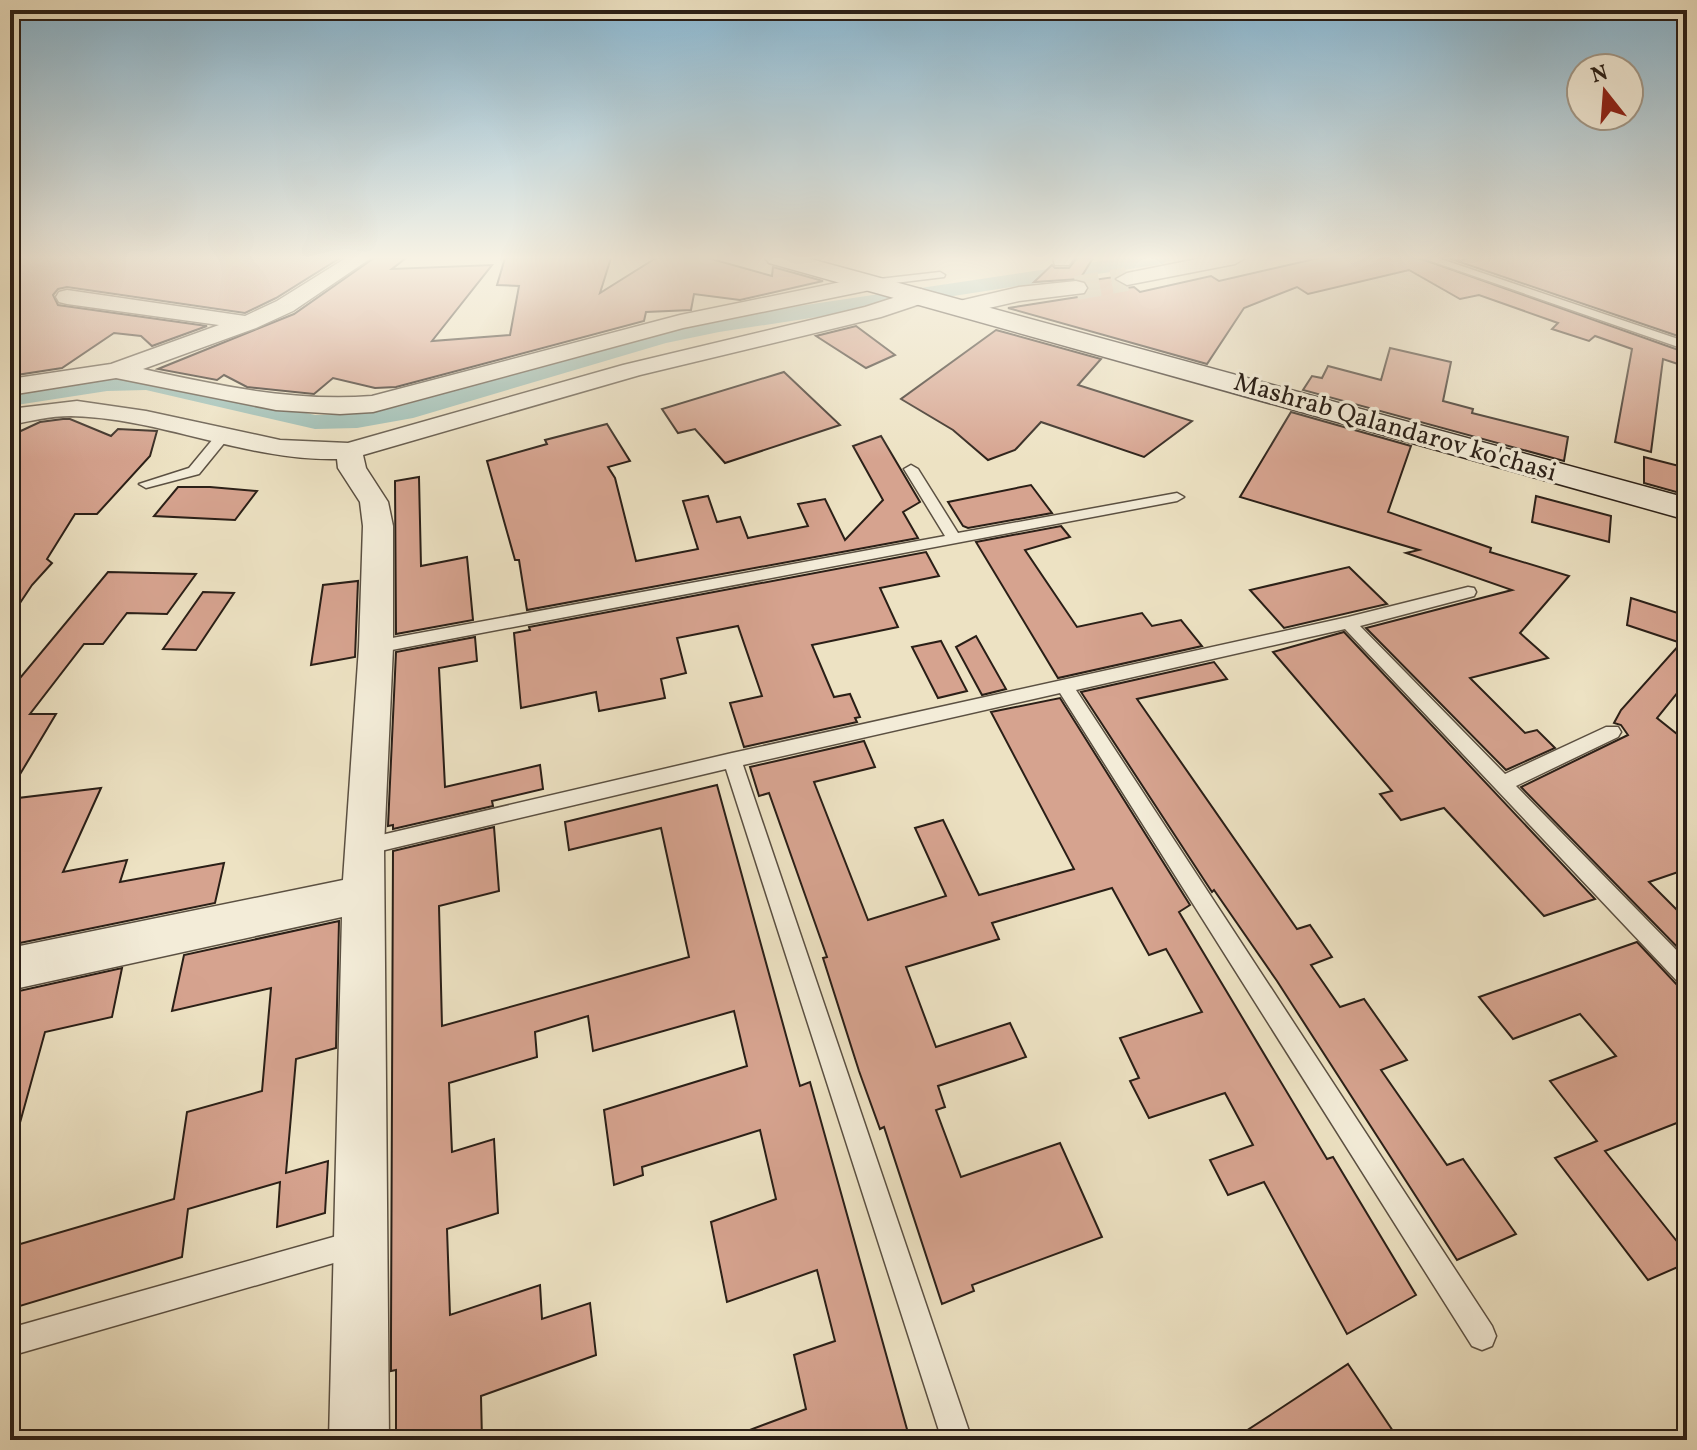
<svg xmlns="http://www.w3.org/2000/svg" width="1697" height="1450" viewBox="0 0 1697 1450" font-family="Vollkorn,serif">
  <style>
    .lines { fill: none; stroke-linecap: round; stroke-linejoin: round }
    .canal { fill: #99bdb5; fill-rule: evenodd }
    .building { fill: #d6a38f; stroke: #2a1f17; stroke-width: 2 }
    .street-tunnel { stroke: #c6bba1; stroke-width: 24; stroke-dasharray: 24 12; stroke-linecap: butt }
    .lane-casing { stroke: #5b5042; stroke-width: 3 }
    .street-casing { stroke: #5b5042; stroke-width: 3 }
    .secondary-casing { stroke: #2a1f17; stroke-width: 3 }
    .lane { fill: #f3ecd8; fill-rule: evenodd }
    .street { fill: #f3ecd8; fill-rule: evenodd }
    .secondary { fill: #f3ecd8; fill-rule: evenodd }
    .labels { text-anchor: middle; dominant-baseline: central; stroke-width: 7; stroke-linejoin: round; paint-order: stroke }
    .far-street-label { font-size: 26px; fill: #2a1f17; stroke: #f3ecd8 }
  </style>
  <rect width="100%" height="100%" fill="#ede2c3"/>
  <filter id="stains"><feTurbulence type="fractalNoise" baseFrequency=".0025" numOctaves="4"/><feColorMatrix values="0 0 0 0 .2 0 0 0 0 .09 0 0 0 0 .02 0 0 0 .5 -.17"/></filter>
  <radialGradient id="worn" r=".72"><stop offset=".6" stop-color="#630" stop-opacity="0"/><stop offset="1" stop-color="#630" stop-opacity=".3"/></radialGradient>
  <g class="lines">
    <!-- canal -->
    <path class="canal" d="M1122,258h50l-10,6 -443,68 -53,11 -253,75 -56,10 -42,1 -169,-39 -39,1 -97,15v-14l97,-15 39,-1 169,39 42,-1 44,-8 252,-73 66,-15z"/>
  </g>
  <!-- building -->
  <g class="building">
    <path d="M10,258h330l-64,40 -31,15 -178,-26 -9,2 -5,6 5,10 149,21 -55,20 -11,-10 -27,-3 -52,35 -52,8z"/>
    <path d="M374,258h32l-14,11 100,-4 -60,76 78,-6 9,-49 -22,-1 8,-27h106l-11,35 56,-35h52l64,18 1,-9 50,14 -83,19 -46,-6 -3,16 -45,2 -2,9 -248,66 -21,1 -42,-10 -19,16 -67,-7 -23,-12 -7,5 -59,-11 136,-55z"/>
    <path d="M1077,258h16l-13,21 -46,3 18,-17 3,3h14z"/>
    <path d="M1319,258h100l268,95v14l-24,-8 -12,93 -36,-10 17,-93 -37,-13 -6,5 -37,-12 6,-6 -79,-28 -19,4 -51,-29 -101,24 -11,-7 -53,21 -37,56 -199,-56 76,-12 6,-6 -4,-9 28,-4 1,5 11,6 8,-1 6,5 71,-16 8,5z"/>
    <path d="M1448,258l13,3 6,-3h210l10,3v78z"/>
    <path d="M856,326l39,29 -29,13 -50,-32z"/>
    <path d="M996,330l105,29 -23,26 114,36 -48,36 -103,-35 -26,28 -27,10 -35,-30 -52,-31z"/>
    <path d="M1390,348l61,14 -8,39 30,8 -1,4 96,24 -4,24 -261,-71 9,-14 10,2 6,-12 53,14z"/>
    <path d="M784,372l56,53 -115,38 -30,-34 -17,4 -16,-24z"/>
    <path d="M1291,412l120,34 -23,66 103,36 -1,4 79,24 -49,57 28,25 -78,20 55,55 12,-3 18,18 -49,22 -140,-142 146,-38 -106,-37 13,-3 -179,-53z"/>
    <path d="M63,419h7l41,17 7,-7 39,2 -7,25 -53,58h-22l-28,45 5,4 -20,22 -22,33v-182l30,-14z"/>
    <path d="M607,424l23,37 -22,6 7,11 21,83 62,-12 -15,-48 25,-5 9,26 23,-5 8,21 60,-12 -10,-22 27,-5 20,41 38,-40 -30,-54 28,-10 39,66 -17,10 15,26 -391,72 -8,-50h-4l-28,-99 60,-17 -2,-4z"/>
    <path d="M1644,457l43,11v27l-43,-12z"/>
    <path d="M419,477l2,89 46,-9 6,63 -77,14 -1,-153z"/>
    <path d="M1031,485l21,28 -84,15 -5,-2 -15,-24z"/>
    <path d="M178,487h32l47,4 -22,29 -81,-4z"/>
    <path d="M1536,496l75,20 -2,26 -77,-20z"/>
    <path d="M1061,526l9,11 -45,13 52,77 65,-14 10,13 29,-6 21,26 -144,32 -82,-136z"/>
    <path d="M926,552l13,24 -59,12 18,39 -86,18 22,52 16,-3 10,23 -5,1 2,4 -113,25 -14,-44 32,-7 -24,-70 -61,12 9,35 -25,6 4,19 -66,13 -3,-19 -75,16 -7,-75 16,-3 -1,-3z"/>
    <path d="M1349,567l38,37 -103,24 -34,-38z"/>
    <path d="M108,572l88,2 -29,40 -40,-1 -24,31h-19l-54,70h26l-46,77v-101z"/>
    <path d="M358,581l-3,76 -44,8 12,-80z"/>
    <path d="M203,592l31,1 -38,57 -33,-1z"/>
    <path d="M1631,598l56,18v65l-30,37 30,24v127l-38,13 38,38v37l-166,-170 107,-52 -7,-10 -7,-2 7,-13 60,-67 -54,-18z"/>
    <path d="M1344,632l251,267 -51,17 -100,-108 -43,12 -21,-26 12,-3 -119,-139z"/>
    <path d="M976,636l30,53 -24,6 -26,-48z"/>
    <path d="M475,637l2,24 -38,7 6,119 95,-22 3,24 -51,12 1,5 -100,23v-4l-5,1 8,-174z"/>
    <path d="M941,641l26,50 -29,7 -26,-51z"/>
    <path d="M1214,662l13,17 -90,20 160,230 13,-4 22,32 -21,8 29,42 24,-8 43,61 -26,10 66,95 16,-6 53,75 -59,26 -180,-279 -63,-91 -2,2 -131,-200z"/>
    <path d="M1060,698l130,207 -11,7 148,247 6,-2 83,138 -69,39 -83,-152 -36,13 -18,-35 43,-15 -28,-52 -76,25 -19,-37 9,-3 -19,-40 82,-26 -36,-63 -17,6 -37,-67 -120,35 7,16 -93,28 30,80 74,-24 16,34 -88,29 7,21 -9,3 25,67 99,-34 42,94 -130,48 2,6 -32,13 -58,-177 -4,2 -21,-58 -36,-113 4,-1 -58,-164 -10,3 -9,-29 114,-26 11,26 -61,15 54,138 78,-24 -31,-68 28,-8 36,75 95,-26 -83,-157z"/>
    <path d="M717,785l83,301 10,-4 100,358h-178l-1,-3 75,-28 -12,-54 41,-14 -18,-71 -90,32 -16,-80 65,-23 -16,-69 -118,37 1,8 -29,10 -10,-75 143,-44 -13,-55 -141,40 -5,-35 -53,16 2,25 -88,26 3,69 42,-13 4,74 -51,16 3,86 90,-30 2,34 48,-16 6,52 -115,41 1,44h-86v-70l-5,1v-35l2,-485 101,-24 5,64 -60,15 3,120 247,-69 -28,-129 -92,22 -4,-28z"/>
    <path d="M101,788l-38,84 64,-12 -7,22 104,-19 -9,40 -205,42v-146z"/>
    <path d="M339,921l-3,127 -40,11 -10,114 42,-12 -3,52 -48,14 3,-45 -92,27 -6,48 -172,52v-62l164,-48 13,-87 75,-21 9,-103 -99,23 12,-56z"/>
    <path d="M1637,942l40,43 10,4v130l-82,32 82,103v9l-39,17 -93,-122 42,-17 -47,-60 66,-25 -36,-42 -67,25 -34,-42z"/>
    <path d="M122,968l-10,49 -67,15 -27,98 -8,-1v-136z"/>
    <path d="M1348,1364l51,76h-167l40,-26z"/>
  </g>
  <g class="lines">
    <!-- street-tunnel -->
    <path class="street-tunnel" d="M1076,288l51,-9"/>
    <!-- lane casing -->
    <g class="lane-casing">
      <g id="lane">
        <path d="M1422,258h16l249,84v8z"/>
        <path d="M940,272l5,3 -1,2 -74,9 -5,-3 5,-3z"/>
        <path d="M223,432l7,4 -31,38 -53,14 -7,-4 50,-16 29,-35z"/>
        <path d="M911,465l7,4 40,64 219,-40 7,4 -7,4 -801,152 -8,-6 8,-6 569,-105 -41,-67z"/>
        <path d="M1468,587l6,1 2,4 -2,4 -114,30 145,148 101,-47h12l3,5 -3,5 -102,49 171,175v25l-8,-3 -334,-354 -269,61 416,636 4,10 -4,10 -10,4 -10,-4 -412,-653 -317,72 229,675h-30l-216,-671 -362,86 -7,-2 -3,-6 3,-6 7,-2 368,-86 616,-136z"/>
        <path d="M358,1230l9,4 4,9 -4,9 -9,4 -348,100v-28z"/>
      </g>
    </g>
    <!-- street casing -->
    <g class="street-casing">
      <g id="street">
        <path d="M346,258h25l-78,53 -37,17 -113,41c77,17 151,33 229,27l308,-81 190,-39 11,7 -11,7 -187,38 -310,84 -33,2 -64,-4 -160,-32 -106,17v-16l101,-15 108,-39 -152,-21 -8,-2 -3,-5 3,-5 8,-2 178,26 32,-15z"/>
        <path d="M1053,258h21l-5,7h-14z"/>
        <path d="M1202,258h43l-10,6 -108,21 -11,-6 11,-6z"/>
        <path d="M1076,281l8,2 3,5 -3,5 -65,8 -56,13 -11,-7 3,-5 64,-15z"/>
        <path d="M921,289l11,7 -3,5 -48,16 -241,58 -277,80 3,13 22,34 5,24v121l-9,200 5,593h-60l13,-523 -332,73v-42l333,-68 16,-233 4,-121 -3,-24 -22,-34 -1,-9c-91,2 -176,-41 -266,-43 -21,0 -41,5 -61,9v-16l67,-8 69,10 134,29 68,3 275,-78 242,-58z"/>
      </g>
    </g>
    <!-- secondary casing -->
    <g class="secondary-casing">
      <path id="secondary" d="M765,258h42l880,240v22l-918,-257z"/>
    </g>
    <!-- lane -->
    <use href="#lane" class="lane"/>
    <!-- street -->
    <use href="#street" class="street"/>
    <!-- secondary -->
    <use href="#secondary" class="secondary"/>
  </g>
  <!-- sky -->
  <linearGradient id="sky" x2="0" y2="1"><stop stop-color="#88b8d4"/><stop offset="0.56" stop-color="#f7f2e4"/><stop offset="1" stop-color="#f7f2e4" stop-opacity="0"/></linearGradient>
  <rect width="1697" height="461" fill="url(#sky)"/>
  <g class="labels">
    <!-- far-street labels -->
    <g class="far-street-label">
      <text transform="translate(1395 428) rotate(16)">Mashrab Qalandarov ko'chasi</text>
    </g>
  </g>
  <!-- margin -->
  <rect width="1697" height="1450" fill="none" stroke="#ede2c3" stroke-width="40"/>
  <rect x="12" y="12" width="1673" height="1426" fill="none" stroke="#2a1f17" stroke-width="4"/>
  <rect x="20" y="20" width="1657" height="1410" fill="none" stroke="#2a1f17" stroke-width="2"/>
  <!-- north arrow -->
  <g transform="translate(1605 92) rotate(343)"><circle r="38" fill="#f3ecd8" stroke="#a39a8b" stroke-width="2"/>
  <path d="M0-6L14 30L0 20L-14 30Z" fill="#8f2418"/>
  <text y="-12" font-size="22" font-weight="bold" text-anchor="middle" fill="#2a1f17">N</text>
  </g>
  <rect width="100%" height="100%" filter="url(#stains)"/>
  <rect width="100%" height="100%" fill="url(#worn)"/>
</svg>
